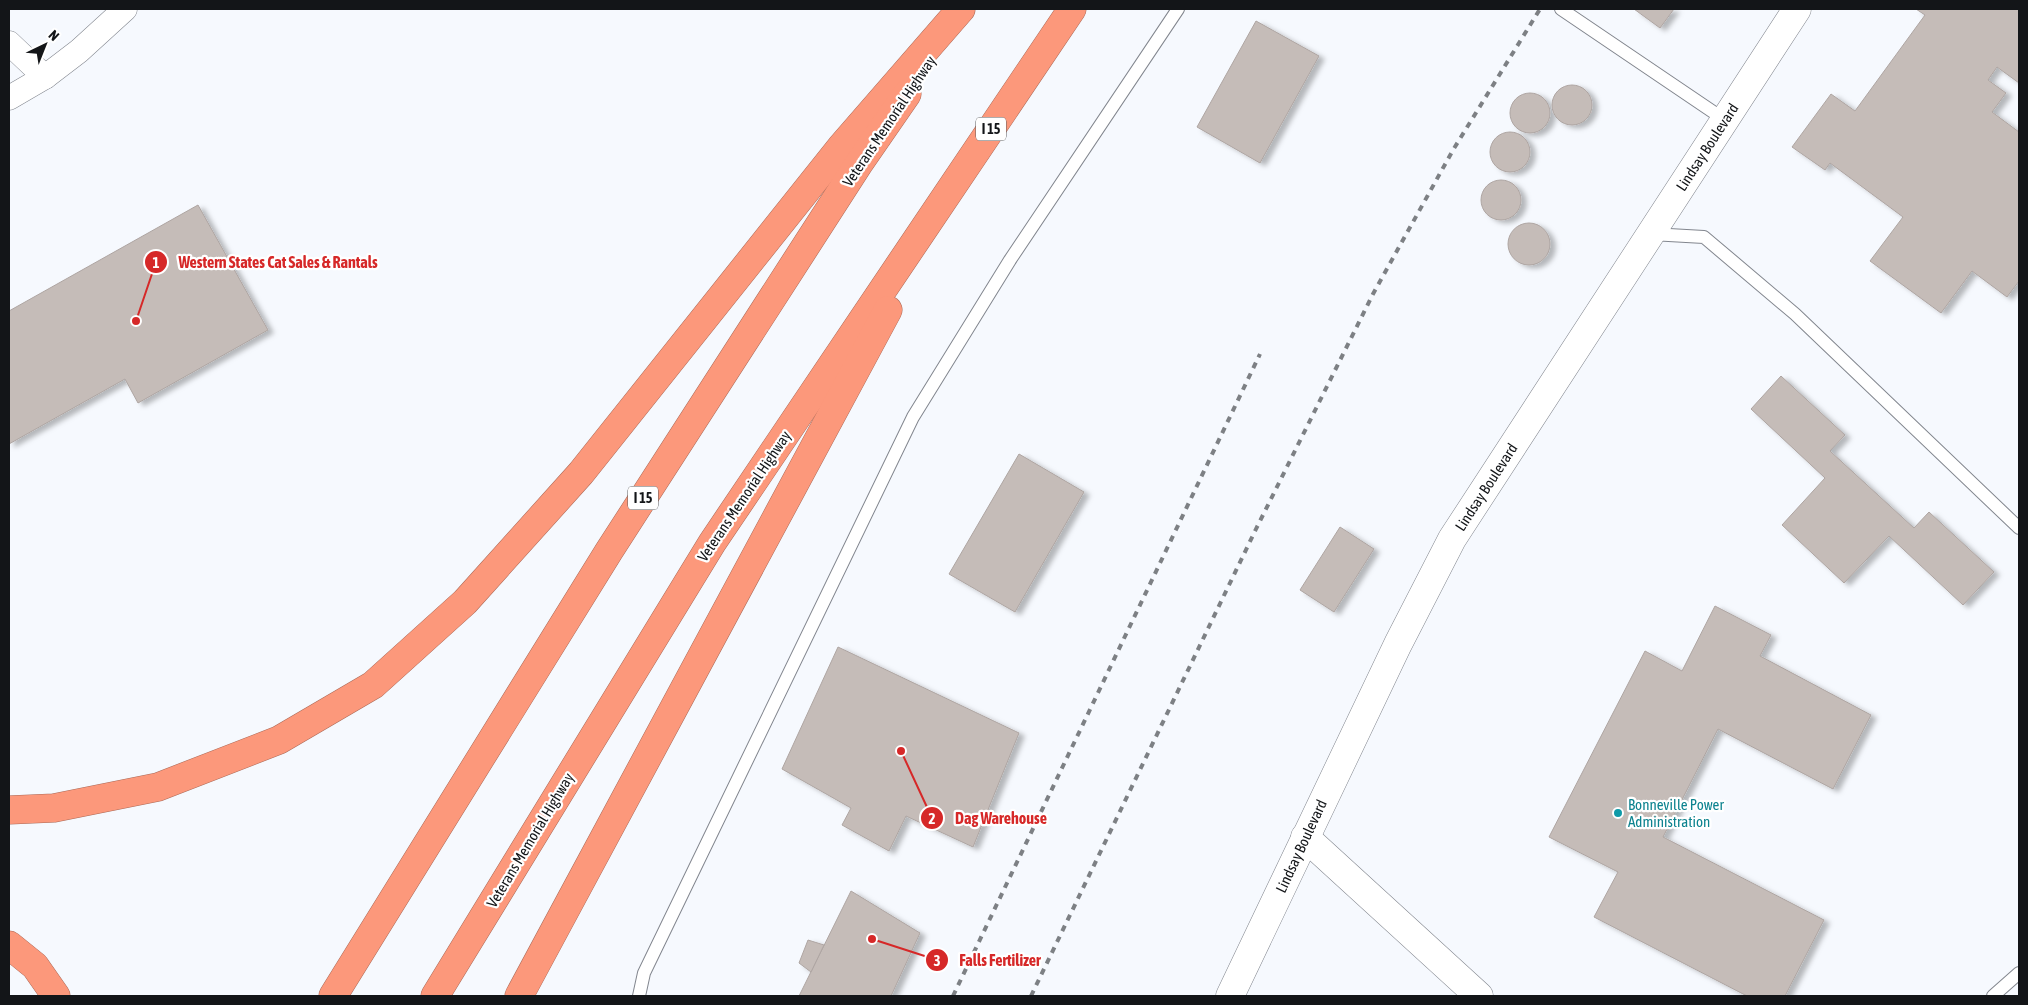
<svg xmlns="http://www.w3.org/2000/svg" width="2028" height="1005" viewBox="0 0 2028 1005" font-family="'Asap Condensed',sans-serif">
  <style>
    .building { fill: #c5bcb8; stroke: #aea5a2; filter: url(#shadow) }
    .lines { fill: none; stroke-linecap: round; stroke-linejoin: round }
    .lane-casing { stroke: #82868e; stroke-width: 14 }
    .street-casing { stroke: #82868e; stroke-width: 25 }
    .secondary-casing { stroke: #82868e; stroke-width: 29 }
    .highway-casing { stroke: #aa6a58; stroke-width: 29 }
    .lane { stroke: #fff; stroke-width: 12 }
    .street { stroke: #fff; stroke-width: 24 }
    .secondary { stroke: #fff; stroke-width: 28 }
    .highway { stroke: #fc987b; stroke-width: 28 }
    .rail { stroke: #7d8084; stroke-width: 4; stroke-dasharray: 6 6; stroke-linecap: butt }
    .culture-dot { fill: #0f9aa8; stroke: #fff; stroke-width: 2 }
    .labels { text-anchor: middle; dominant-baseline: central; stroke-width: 4.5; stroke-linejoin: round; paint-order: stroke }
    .shield { fill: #fff; stroke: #5a5b5d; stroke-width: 1 }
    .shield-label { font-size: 14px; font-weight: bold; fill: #131518 }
    .street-label { font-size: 15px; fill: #131518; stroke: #fff }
    .culture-label { font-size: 15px; fill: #0d838f; stroke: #fff; text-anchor: start }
    .leader { fill: none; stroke: #d62828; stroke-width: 2 }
    .callout-dot { fill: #d62828; stroke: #fff; stroke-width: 2 }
    .mark-label { font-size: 15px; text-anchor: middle; font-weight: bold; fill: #fff }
    .callout-label { font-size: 16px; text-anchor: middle; font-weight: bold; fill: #d62828; stroke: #fff; stroke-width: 4.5; stroke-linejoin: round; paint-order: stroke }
  </style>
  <defs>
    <filter id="shadow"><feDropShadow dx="5.5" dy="3" stdDeviation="2.5" flood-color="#0004"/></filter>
  </defs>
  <rect width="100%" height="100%" fill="#f6f9fe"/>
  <!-- building -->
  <g class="building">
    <path d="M1634,9h40l-14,19z"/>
    <path d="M1916,9h103v74l-22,-16 -9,13 18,13 -14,19 27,20v149l-12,16 -35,-26 -31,42 -71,-52 33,-44 -73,-54 -5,7 -33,-23 39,-53 24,17 70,-96z"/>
    <path d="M1256,21l63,35 -59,107 -63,-36z"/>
    <circle cx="1572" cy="105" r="20"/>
    <circle cx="1530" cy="113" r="20"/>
    <circle cx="1510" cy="152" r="20"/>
    <circle cx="1501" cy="200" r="20"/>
    <path d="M198,205l70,125 -130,73 -13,-24 -116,65v-133z"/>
    <circle cx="1529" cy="244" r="21"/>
    <path d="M1781,376l64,59 -15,16 84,77 15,-16 65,60 -31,33 -74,-69 -45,47 -62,-58 43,-47 -74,-69z"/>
    <path d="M1019,454l65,38 -69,120 -66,-38z"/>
    <path d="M1340,527l34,22 -40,63 -34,-22z"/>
    <path d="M1715,606l56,29 -11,21 111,59 -38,74 -115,-60 -55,108 161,83 -39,76h-38l-153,-79 24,-45 -69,-35 96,-186 37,20z"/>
    <path d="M838,647l181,86 -46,114 -67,-31 -17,35 -47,-26 9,-17 -69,-39z"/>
    <path d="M851,891l69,42 -29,63h-92z"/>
    <path d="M808,940l16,5 -13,27 -12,-9z"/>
  </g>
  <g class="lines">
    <!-- lane casing -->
    <g class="lane-casing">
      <g id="lane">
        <path d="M1561,9l164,111"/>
        <path d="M1651,234l53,3 91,77 224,214"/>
        <path d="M639,996l5,-23 269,-556 97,-157 168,-251"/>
        <path d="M1993,996l26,-23"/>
      </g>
    </g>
    <!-- street casing -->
    <g class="street-casing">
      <g id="street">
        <path d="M9,43l36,34"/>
        <path d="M9,98l36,-21 34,-26 46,-42"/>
      </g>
    </g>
    <!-- secondary casing -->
    <g class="secondary-casing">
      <g id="secondary">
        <path d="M1305,837l174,159"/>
        <path d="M1230,996l168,-352 54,-105 345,-530"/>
      </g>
    </g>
    <!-- highway casing -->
    <g class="highway-casing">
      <g id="highway">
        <path d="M9,810l45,-2 104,-21 121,-47 94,-55 92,-83 116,-129 260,-326 120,-138"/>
        <path d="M9,945l26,21 21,30"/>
        <path d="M333,996l276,-445 251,-389 47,-68"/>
        <path d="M435,996l277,-453 360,-534"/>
        <path d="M519,996l369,-686"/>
      </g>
    </g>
    <!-- lane -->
    <use href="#lane" class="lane"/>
    <!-- street -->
    <use href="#street" class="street"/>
    <!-- secondary -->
    <use href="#secondary" class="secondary"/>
    <!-- highway -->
    <use href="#highway" class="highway"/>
    <!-- rail -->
    <g class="rail">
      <path d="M953,996l307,-642"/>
      <path d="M1031,996l225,-467 117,-235 80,-144 87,-141"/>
    </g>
  </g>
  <!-- markers -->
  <circle class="culture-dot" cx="1618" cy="813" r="5"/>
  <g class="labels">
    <!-- shield labels -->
    <g class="shield">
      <rect x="976" y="117.5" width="30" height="23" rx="4"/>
      <rect x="628" y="486.5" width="30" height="23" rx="4"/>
    </g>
    <g class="shield-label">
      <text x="991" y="129">I 15</text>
      <text x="643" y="498">I 15</text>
    </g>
    <!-- street labels -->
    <g class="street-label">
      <text transform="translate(889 121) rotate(-56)">Veterans Memorial Highway</text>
      <text transform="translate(1707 147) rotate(-57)">Lindsay Boulevard</text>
      <text transform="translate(1486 487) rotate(-57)">Lindsay Boulevard</text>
      <text transform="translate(744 496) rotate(-56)">Veterans Memorial Highway</text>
      <text transform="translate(530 840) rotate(-59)">Veterans Memorial Highway</text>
      <text transform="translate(1301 846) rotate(-65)">Lindsay Boulevard</text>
    </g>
    <!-- culture labels -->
    <g class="culture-label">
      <text x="1628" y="804">Bonneville Power<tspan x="1628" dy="17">Administration</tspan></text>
    </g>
  </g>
  <!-- callouts -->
  <path class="leader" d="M136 321L156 262M901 751L932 818M872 939L937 960"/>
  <g class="callout-dot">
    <circle cx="136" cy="321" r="5"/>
    <circle cx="901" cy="751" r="5"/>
    <circle cx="872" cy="939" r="5"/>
    <circle cx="156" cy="262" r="12"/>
    <circle cx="932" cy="818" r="12"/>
    <circle cx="937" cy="960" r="12"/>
  </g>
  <g class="mark-label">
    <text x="156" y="268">1</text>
    <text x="932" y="824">2</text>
    <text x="937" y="966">3</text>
  </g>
  <g class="callout-label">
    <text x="278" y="268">Western States Cat Sales &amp; Rantals</text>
    <text x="1001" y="824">Dag Warehouse</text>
    <text x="1000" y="966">Falls Fertilizer</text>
  </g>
  <!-- border -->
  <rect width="2028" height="1005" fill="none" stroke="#131518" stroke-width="20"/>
  <!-- north arrow -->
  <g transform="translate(45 45) rotate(43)" stroke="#ffffff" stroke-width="4" paint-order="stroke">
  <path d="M0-4L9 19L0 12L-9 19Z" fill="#131518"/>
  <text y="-8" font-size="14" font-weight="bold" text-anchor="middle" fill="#131518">N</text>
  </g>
</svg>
